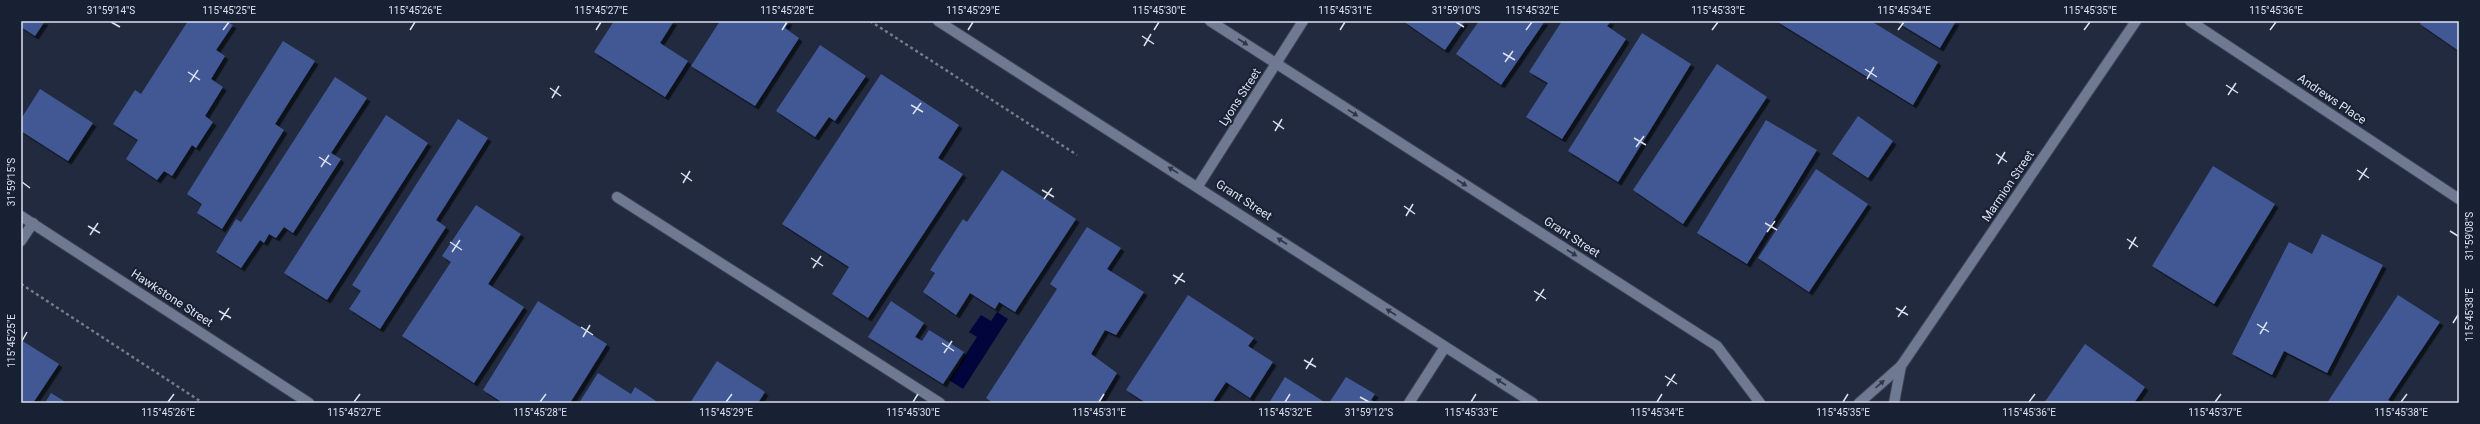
<svg xmlns="http://www.w3.org/2000/svg" width="2480" height="424" viewBox="0 0 2480 424" font-family="Roboto,sans-serif">
  <style>
    .water { fill: #02053b }
    .building { fill: #425894; filter: url(#shadow) }
    .lines { fill: none; stroke-linecap: round; stroke-linejoin: round }
    .minor-casing { stroke: #3d4455; stroke-width: 12 }
    .path { stroke: #737b8c; stroke-width: 2.5; stroke-dasharray: 3 3; stroke-linecap: butt }
    .minor { stroke: #6f7991; stroke-width: 10 }
    .oneway { fill: #2e364a }
    .ticks { fill: none; stroke: #dbe1ef; stroke-width: 1.5 }
    .labels { text-anchor: middle; dominant-baseline: central; stroke-width: 4; stroke-linejoin: round; paint-order: stroke }
    .street-label { font-size: 12px; fill: #dbe1ef; stroke: #182033 }
    .neatline { fill: none; stroke: #dbe1ef; stroke-width: 1.5 }
    .ticks-label { font-size: 10px; text-anchor: middle; fill: #dbe1ef }
  </style>
  <defs>
    <filter id="shadow"><feDropShadow dx="3.5" dy="3.5" stdDeviation="0" flood-color="#0009"/></filter>
  </defs>
  <rect width="100%" height="100%" fill="#212a3e"/>
  <!-- water -->
  <path class="water" d="M997,312l11,7 -45,70 -14,-9 28,-43 -8,-5 12,-17 10,6z"/>
  <!-- building -->
  <g class="building">
    <path d="M21,21h24l-10,15 -14,-9z"/>
    <path d="M188,21h38l7,4 -17,25 9,6 -14,23 12,8 -18,29 8,6 -17,26 -4,-3 -20,31 -8,-5 -7,9 -31,-21 12,-19 -25,-16 22,-34 6,4z"/>
    <path d="M614,21h60l-14,22 28,18 -23,36 -71,-45z"/>
    <path d="M720,21h69l-4,7 14,10 -44,68 -64,-40z"/>
    <path d="M1403,21h62l-20,29z"/>
    <path d="M1479,21h66l-44,64 -45,-31z"/>
    <path d="M1562,21h49l-4,5 19,13 -64,100 -36,-22 22,-34 -19,-11z"/>
    <path d="M1776,21h95l67,41 -25,43z"/>
    <path d="M1895,21h61l-16,27z"/>
    <path d="M2422,21h37v30l-39,-27z"/>
    <path d="M1642,33l49,31 -73,118 -50,-31z"/>
    <path d="M283,41l32,20 -40,63 9,6 -62,99 -25,-16 5,-9 -15,-10z"/>
    <path d="M820,45l46,31 -31,45 -6,-4 -14,20 -39,-26z"/>
    <path d="M1717,64l50,33 -84,127 -50,-34z"/>
    <path d="M881,74l78,51 -21,33 25,16 -95,144 -36,-24 17,-27 -67,-43z"/>
    <path d="M335,77l32,21 -36,55 10,6 -48,74 -9,-6 -8,11 -7,-4 -5,9 -4,-3 -19,28 -25,-16 20,-33 5,3z"/>
    <path d="M40,89l53,34 -25,38 -47,-30v-12z"/>
    <path d="M386,115l42,28 -101,157 -43,-27z"/>
    <path d="M1858,116l35,25 -25,37 -36,-24z"/>
    <path d="M458,119l30,19 -52,82 10,7 -66,102 -31,-20 12,-18 -9,-6z"/>
    <path d="M1766,120l51,30 -70,114 -50,-31z"/>
    <path d="M2213,166l62,38 -61,100 -62,-38z"/>
    <path d="M1816,169l52,35 -59,88 -51,-34z"/>
    <path d="M1002,170l74,49 -61,93 -16,-10 -4,7 -25,-16 -14,22 -33,-23 12,-19 -5,-3 33,-51 4,3z"/>
    <path d="M476,205l45,29 -33,50 36,23 -50,76 -72,-47 49,-74 -9,-6z"/>
    <path d="M1087,227l34,21 -14,21 37,23 -28,43 -11,-5 -14,24 26,19 -18,30h-106l-7,-5 71,-109 -7,-5z"/>
    <path d="M2322,234l61,31 -56,108 -43,-22 -12,24 -40,-21 57,-112 23,12z"/>
    <path d="M1188,295l66,43 -6,8 25,16 -23,36 -24,-16 -14,21h-66l-20,-13z"/>
    <path d="M2398,295l42,27 -52,78 5,3h-66z"/>
    <path d="M538,301l69,43 -37,59h-67l-20,-13z"/>
    <path d="M891,301l33,22 -9,14 7,4 7,-11 35,22 -21,32 -75,-47z"/>
    <path d="M21,340l38,24 -26,39h-12z"/>
    <path d="M2085,344l60,43 -11,16h-90z"/>
    <path d="M717,361l48,31 -7,11h-68z"/>
    <path d="M598,373l33,21 4,-7 24,16h-80z"/>
    <path d="M1285,377l41,26h-57z"/>
    <path d="M1346,377l29,17 -4,6 5,3h-47z"/>
    <path d="M51,393l16,10h-22z"/>
  </g>
  <g class="lines">
    <!-- minor casing -->
    <g class="minor-casing">
      <g id="minor">
        <path d="M938,21l595,382"/>
        <path d="M1210,21l507,325 43,57"/>
        <path d="M2190,21l269,178"/>
        <path d="M1198,186l105,-165"/>
        <path d="M617,197l323,206"/>
        <path d="M21,216l288,187"/>
        <path d="M21,241l12,-18"/>
        <path d="M1409,403l36,-56"/>
        <path d="M1859,403l42,-37 235,-345"/>
        <path d="M1894,403l7,-37"/>
      </g>
    </g>
    <!-- path -->
    <g class="path">
      <path d="M870,21l207,134"/>
      <path d="M21,284l182,119"/>
    </g>
    <!-- minor -->
    <use href="#minor" class="minor"/>
  </g>
  <!-- one-way arrows -->
  <defs><path id="oneway-solid" d="M-6-.8H1V-3.2L6.5 0L1 3.2V.8H-6Z"/></defs>
  <g class="oneway">
    <use href="#oneway-solid" transform="translate(1243 42) rotate(33)"/>
    <use href="#oneway-solid" transform="translate(1353 113) rotate(33)"/>
    <use href="#oneway-solid" transform="translate(1173 170) rotate(-148)"/>
    <use href="#oneway-solid" transform="translate(1462 183) rotate(33)"/>
    <use href="#oneway-solid" transform="translate(1282 241) rotate(-147)"/>
    <use href="#oneway-solid" transform="translate(1572 253) rotate(33)"/>
    <use href="#oneway-solid" transform="translate(1391 312) rotate(-147)"/>
    <use href="#oneway-solid" transform="translate(1501 382) rotate(-147)"/>
    <use href="#oneway-solid" transform="translate(1880 384) rotate(-41)"/>
  </g>
  <!-- ticks -->
  <path class="ticks" d="M111,22l9,5M1456,22l8,5M223,30l6,-8M410,30l5,-8M596,30l5,-8M782,30l5,-8M968,30l5,-8M1154,30l5,-8M1340,30l5,-8M1526,30l6,-8M1712,30l6,-8M1898,30l6,-8M2084,30l6,-8M2270,30l6,-8M1142,36l12,8M1144,46l7,-12M1503,53l12,7M1505,62l8,-11M1865,69l12,8M188,72l12,8M1867,79l7,-12M190,82l8,-12M2226,85l12,8M550,88l11,8M2228,95l8,-12M552,98l7,-12M911,105l12,7M913,114l8,-11M1273,121l11,8M1275,131l7,-12M1634,138l12,7M1636,147l8,-11M1996,154l11,8M319,157l12,8M1998,164l7,-12M321,167l8,-12M2357,170l12,8M681,173l11,8M2359,180l8,-12M22,182l8,6M683,183l7,-12M1042,190l12,7M1044,199l8,-11M1404,206l11,8M1406,216l7,-12M1765,223l12,7M88,226l12,7M2450,231l8,5M1767,232l8,-11M90,235l8,-12M2127,239l11,8M450,242l12,8M2129,249l7,-12M452,252l8,-12M811,258l12,8M813,268l8,-12M1173,275l12,7M1175,284l8,-11M1534,291l12,8M1536,301l8,-12M1896,308l12,7M219,311l12,7M1898,317l8,-11M221,320l8,-12M2453,323l5,-8M2257,324l12,8M581,327l12,8M2260,334l7,-12M583,337l7,-12M22,341l5,-9M942,343l12,8M944,353l8,-12M1304,360l12,7M1306,369l7,-11M1665,376l12,8M1667,386l8,-12M1360,397l9,5M168,402l6,-8M354,402l6,-8M540,402l6,-8M726,402l6,-8M913,402l5,-8M1099,402l5,-8M1285,402l5,-8M1471,402l5,-8M1657,402l5,-8M1843,402l5,-8M2029,402l6,-8M2215,402l6,-8M2401,402l6,-8"/>
  <g class="labels">
    <!-- street labels -->
    <g class="street-label">
      <text transform="translate(1240 97) rotate(-57)">Lyons Street</text>
      <text transform="translate(2332 99) rotate(34)">Andrews Place</text>
      <text transform="translate(2008 186) rotate(-56)">Marmion Street</text>
      <text transform="translate(1244 200) rotate(33)">Grant Street</text>
      <text transform="translate(1572 237) rotate(33)">Grant Street</text>
      <text transform="translate(172 298) rotate(33)">Hawkstone Street</text>
    </g>
  </g>
  <!-- border -->
  <rect width="2480" height="424" fill="none" stroke="#182033" stroke-width="44"/>
  <rect x="22" y="22" width="2436" height="380" class="neatline"/>
  <g class="ticks-label">
    <text x="111" y="14">31°59'14"S</text>
    <text x="229" y="14">115°45'25"E</text>
    <text x="415" y="14">115°45'26"E</text>
    <text x="601" y="14">115°45'27"E</text>
    <text x="787" y="14">115°45'28"E</text>
    <text x="973" y="14">115°45'29"E</text>
    <text x="1159" y="14">115°45'30"E</text>
    <text x="1345" y="14">115°45'31"E</text>
    <text x="1456" y="14">31°59'10"S</text>
    <text x="1532" y="14">115°45'32"E</text>
    <text x="1718" y="14">115°45'33"E</text>
    <text x="1904" y="14">115°45'34"E</text>
    <text x="2090" y="14">115°45'35"E</text>
    <text x="2276" y="14">115°45'36"E</text>
    <text transform="translate(11 182) rotate(-90)" y="4">31°59'15"S</text>
    <text transform="translate(2469 236) rotate(-90)" y="4">31°59'08"S</text>
    <text transform="translate(2469 315) rotate(-90)" y="4">115°45'38"E</text>
    <text transform="translate(11 341) rotate(-90)" y="4">115°45'25"E</text>
    <text x="168" y="416">115°45'26"E</text>
    <text x="354" y="416">115°45'27"E</text>
    <text x="540" y="416">115°45'28"E</text>
    <text x="726" y="416">115°45'29"E</text>
    <text x="913" y="416">115°45'30"E</text>
    <text x="1099" y="416">115°45'31"E</text>
    <text x="1285" y="416">115°45'32"E</text>
    <text x="1369" y="416">31°59'12"S</text>
    <text x="1471" y="416">115°45'33"E</text>
    <text x="1657" y="416">115°45'34"E</text>
    <text x="1843" y="416">115°45'35"E</text>
    <text x="2029" y="416">115°45'36"E</text>
    <text x="2215" y="416">115°45'37"E</text>
    <text x="2401" y="416">115°45'38"E</text>
  </g>
</svg>
